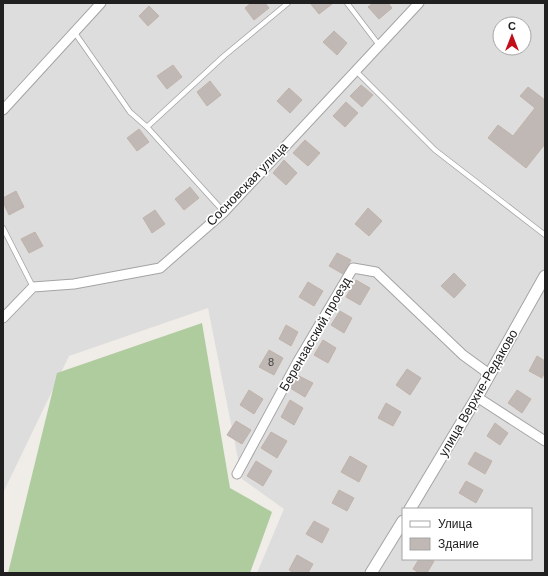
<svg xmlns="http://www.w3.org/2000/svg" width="548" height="576" viewBox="0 0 548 576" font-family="Arial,sans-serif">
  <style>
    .residential { fill: #dedddd; fill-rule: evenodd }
    .forest { fill: #afcc9e }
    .building { fill: #c0b8b4; stroke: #c1b3aa }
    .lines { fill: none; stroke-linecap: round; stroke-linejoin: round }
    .service-casing { stroke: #a4a4a4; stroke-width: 6 }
    .minor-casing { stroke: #a4a4a4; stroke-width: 11 }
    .tertiary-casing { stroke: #a4a4a4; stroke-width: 13 }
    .service { stroke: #fff; stroke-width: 4.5 }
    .minor { stroke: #fff; stroke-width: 9 }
    .tertiary { stroke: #fff; stroke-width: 11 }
    .labels { text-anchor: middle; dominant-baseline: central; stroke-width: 3.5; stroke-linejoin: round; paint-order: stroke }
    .number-label { font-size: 11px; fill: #484645 }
    .street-label { font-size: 13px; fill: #202020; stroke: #fff }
  </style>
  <rect width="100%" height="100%" fill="#f0ece7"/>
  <!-- residential -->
  <path class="residential" d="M3,3h542v570h-288l27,-64 -42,-30 -34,-171 -139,48 -66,137zM500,24h24v24h-24zM403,509h128v50h-128z"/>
  <!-- forest -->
  <path class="forest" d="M202,323l28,165 42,24 -22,61h-242l49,-200z"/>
  <!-- building -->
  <g class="building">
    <path d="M251,3h14l4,5 -15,12 -9,-12z"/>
    <path d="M310,3h22v1l-13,10z"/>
    <path d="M373,3h15l4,5 -13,11 -11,-12z"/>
    <path d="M149,6l10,10 -11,10 -9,-10z"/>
    <path d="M334,31l13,12 -10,12 -14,-13z"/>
    <path d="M173,65l9,12 -15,12 -10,-13z"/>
    <path d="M210,81l11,14 -14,11 -10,-14z"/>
    <path d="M361,85l12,10 -11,12 -12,-11z"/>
    <path d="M528,87l17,13v44l-19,24 -38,-30 10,-13 15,11 22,-28 -15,-12z"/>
    <path d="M289,88l13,12 -12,13 -13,-12z"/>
    <path d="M346,102l12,11 -13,14 -12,-11z"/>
    <path d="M139,129l10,13 -12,9 -10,-13z"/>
    <path d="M305,140l15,13 -12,13 -15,-13z"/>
    <path d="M284,160l13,13 -11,12 -13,-12z"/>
    <path d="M190,187l9,11 -15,12 -9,-11z"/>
    <path d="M16,191l8,16 -15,8 -6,-13v-4z"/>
    <path d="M368,208l14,13 -13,15 -14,-12z"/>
    <path d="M155,210l10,14 -13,9 -9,-15z"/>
    <path d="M35,232l8,14 -14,7 -8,-14z"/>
    <path d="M337,253l14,7 -8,14 -14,-8z"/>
    <path d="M454,273l12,12 -12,13 -13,-12z"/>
    <path d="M356,280l14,8 -10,17 -14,-8z"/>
    <path d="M308,282l15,9 -9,15 -15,-9z"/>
    <path d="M340,311l12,7 -8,15 -13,-8z"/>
    <path d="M286,325l12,7 -7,14 -12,-7z"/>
    <path d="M323,340l13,8 -8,15 -14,-8z"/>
    <path d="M269,350l14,8 -9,17 -15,-8z"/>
    <path d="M537,356l8,5v11l-3,6 -13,-7z"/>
    <path d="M407,369l14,9 -11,17 -14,-10z"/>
    <path d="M297,375l16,8 -8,14 -15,-9z"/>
    <path d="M249,390l14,9 -9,15 -14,-9z"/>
    <path d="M517,390l14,9 -9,14 -14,-10z"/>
    <path d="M290,400l13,8 -9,17 -13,-8z"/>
    <path d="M386,403l15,9 -8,14 -15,-8z"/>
    <path d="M236,421l15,9 -9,14 -15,-9z"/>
    <path d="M495,423l13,10 -8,12 -13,-9z"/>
    <path d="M271,432l16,9 -10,17 -16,-10z"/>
    <path d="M475,452l17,9 -7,13 -17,-10z"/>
    <path d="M350,456l17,10 -8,16 -18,-10z"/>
    <path d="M256,461l16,10 -9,15 -16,-10z"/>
    <path d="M466,481l17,9 -7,13 -17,-10z"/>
    <path d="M339,490l15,8 -7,13 -15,-8z"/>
    <path d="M314,521l15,8 -7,14 -16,-9z"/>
    <path d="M297,555l16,9 -5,9h-14l-5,-3z"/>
    <path d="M419,559h11l4,2 -7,12h-8l-6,-4z"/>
  </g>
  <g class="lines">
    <!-- service casing -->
    <g class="service-casing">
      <g id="service">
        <path d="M347,3l32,42"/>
        <path d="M75,33l55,79 17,15 77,85"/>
        <path d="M355,70l80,80 110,85"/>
        <path d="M147,127l77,-71 64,-53"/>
        <path d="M3,228l30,59"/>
      </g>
    </g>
    <!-- minor casing -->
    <g class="minor-casing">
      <g id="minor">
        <path d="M3,110l98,-107"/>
        <path d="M3,318l30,-31 41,-3 86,-16 64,-56 195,-209"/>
        <path d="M477,397l68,44"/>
        <path d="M237,474l61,-113 55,-93 23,4 87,83 22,16 2,8"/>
      </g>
    </g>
    <!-- tertiary casing -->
    <g class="tertiary-casing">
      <g id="tertiary">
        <path d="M410,509l67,-112 68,-121"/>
        <path d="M371,573l32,-52"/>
      </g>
    </g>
    <!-- service -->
    <use href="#service" class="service"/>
    <!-- minor -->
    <use href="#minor" class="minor"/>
    <!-- tertiary -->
    <use href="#tertiary" class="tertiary"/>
  </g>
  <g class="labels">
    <!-- number labels -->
    <g class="number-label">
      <text x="271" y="362">8</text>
    </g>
    <!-- street labels -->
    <g class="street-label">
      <text transform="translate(247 184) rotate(-46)">Сосновская улица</text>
      <text transform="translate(315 334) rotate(-60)">Берензасский проезд</text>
      <text transform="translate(478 393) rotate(-60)">улица Верхне-Редаково</text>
    </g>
  </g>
  <!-- border -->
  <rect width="548" height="576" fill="none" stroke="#202020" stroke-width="8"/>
  <!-- legend -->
  <rect x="402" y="508" width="130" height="52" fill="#ffffff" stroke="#a6a6a6"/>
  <rect x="410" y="521" width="20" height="6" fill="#ffffff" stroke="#a6a6a6"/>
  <text x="438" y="528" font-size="12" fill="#202020">Улица</text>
  <rect x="410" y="538" width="20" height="12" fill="#c0b8b4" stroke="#a6a6a6"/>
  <text x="438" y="548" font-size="12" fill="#202020">Здание</text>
  <!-- north arrow -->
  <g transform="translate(512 36)"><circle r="19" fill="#ffffff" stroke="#a6a6a6"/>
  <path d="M0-3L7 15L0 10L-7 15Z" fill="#c30d18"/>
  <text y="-6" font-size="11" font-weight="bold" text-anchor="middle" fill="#202020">С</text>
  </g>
</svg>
